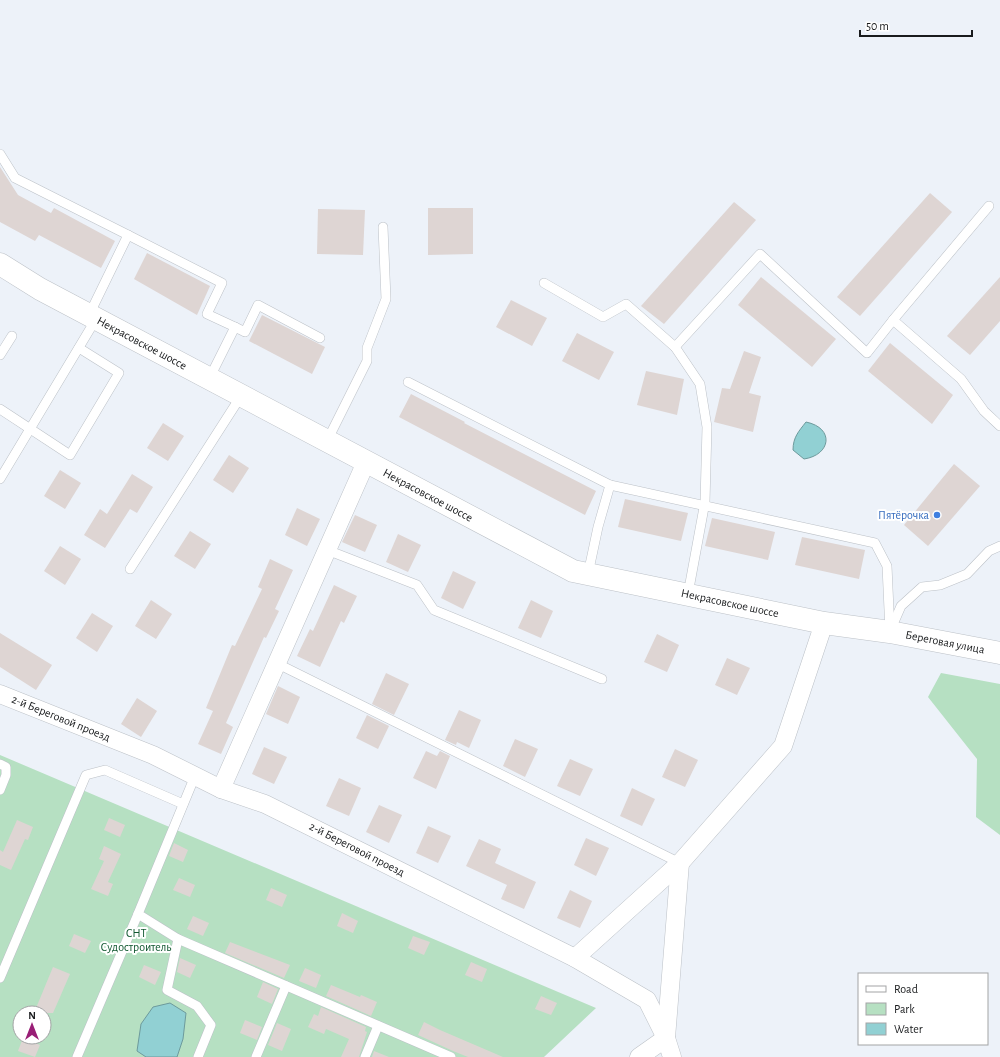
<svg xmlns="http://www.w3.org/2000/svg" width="1000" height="1057" viewBox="0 0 1000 1057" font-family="'Alegreya Sans',sans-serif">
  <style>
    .green { fill: #b6e0c2; fill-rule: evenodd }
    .water { fill: #91d0d3; stroke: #6d9a9c }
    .building { fill: #ded5d3 }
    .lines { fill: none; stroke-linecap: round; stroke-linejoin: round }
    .service-casing { stroke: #bcc1c7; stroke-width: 10 }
    .minor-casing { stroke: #bcc1c7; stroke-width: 19 }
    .secondary-casing { stroke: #bcc1c7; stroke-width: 23 }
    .service { stroke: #fff; stroke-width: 9 }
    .minor { stroke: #fff; stroke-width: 18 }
    .secondary { stroke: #fff; stroke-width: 22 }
    .shop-dot { fill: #3f7fe0; stroke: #fff; stroke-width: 1.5 }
    .labels { text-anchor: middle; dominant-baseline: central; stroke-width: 4; stroke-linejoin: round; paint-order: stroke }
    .street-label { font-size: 12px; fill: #191b1d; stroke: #fff }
    .shop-label { font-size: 12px; fill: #366cbe; stroke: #fff; text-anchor: end }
    .park-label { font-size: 12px; fill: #115730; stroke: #fff }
  </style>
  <rect width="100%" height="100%" fill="#edf2f9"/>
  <!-- green -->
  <g class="green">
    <path d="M941,673l59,11v151l-24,-18 1,-58 -49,-62z"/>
    <path d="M0,755l596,253 -52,49h-544zM20,1013h24v24h-24z"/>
  </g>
  <!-- water -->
  <g class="water">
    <path d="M806,422c29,6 25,33 -2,37l-11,-9c0,-13 6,-19 13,-28z"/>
    <path d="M170,1003l16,10 -3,26 -6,18h-31l-9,-6 4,-27 12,-17z"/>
  </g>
  <!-- building -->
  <g class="building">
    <path d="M0,167l18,28 33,18 3,-5 61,33 -14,27 -62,-33 -4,6 -35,-19z"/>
    <path d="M930,193l22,19 -92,104 -23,-19z"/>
    <path d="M734,202l22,18 -92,104 -23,-18z"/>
    <path d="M428,208h45v46l-45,1z"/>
    <path d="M318,209l47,1 -2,45 -46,-1z"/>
    <path d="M147,253l63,33 -13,29 -63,-36z"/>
    <path d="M761,277l75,62 -24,28 -74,-62z"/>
    <path d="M1000,277v44l-30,34 -23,-19z"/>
    <path d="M511,300l36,18 -15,28 -36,-19z"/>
    <path d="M262,315l63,32 -13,27 -63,-33z"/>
    <path d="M577,333l37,19 -15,28 -37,-19z"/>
    <path d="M890,343l63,52 -21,29 -64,-53z"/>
    <path d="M744,351l17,6 -12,36 12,3 -8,36 -39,-10 8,-34 8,1z"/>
    <path d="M646,371l38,8 -7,36 -40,-10z"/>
    <path d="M411,394l54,28 -1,1 132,68 -11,24 -186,-98z"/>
    <path d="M163,423l21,13 -16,25 -21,-13z"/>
    <path d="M229,455l20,13 -16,25 -20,-13z"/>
    <path d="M954,464l26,22 -52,60 -24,-21z"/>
    <path d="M60,470l21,13 -16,26 -21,-13z"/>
    <path d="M132,474l21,13 -16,26 -7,-4 -25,39 -21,-13 16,-26 7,5z"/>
    <path d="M625,499l63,14 -7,28 -63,-14z"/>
    <path d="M297,508l23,11 -13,27 -22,-11z"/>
    <path d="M355,515l22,10 -12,27 -23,-10z"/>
    <path d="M712,518l63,14 -7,28 -63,-14z"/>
    <path d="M190,531l21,13 -16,25 -21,-13z"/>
    <path d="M398,534l23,11 -13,27 -22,-10z"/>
    <path d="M802,537l63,13 -6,29 -64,-14z"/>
    <path d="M60,546l21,13 -16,26 -21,-14z"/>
    <path d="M270,559l23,11 -18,39 4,2 -13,27 -2,-1 -38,86 7,4 -12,27 -23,-10 15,-33 -7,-3 26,-63 3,1 27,-57 -4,-2z"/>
    <path d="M453,571l23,11 -13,27 -22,-11z"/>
    <path d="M334,585l23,11 -13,27 -3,-2 -21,46 -23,-11 13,-27 3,2z"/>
    <path d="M151,600l21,14 -16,25 -21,-13z"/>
    <path d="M531,600l22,11 -12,27 -23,-10z"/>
    <path d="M92,613l21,13 -16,26 -21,-14z"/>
    <path d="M0,633l52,32 -16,25 -36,-23z"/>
    <path d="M657,634l22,11 -12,27 -23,-10z"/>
    <path d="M727,658l23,10 -13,27 -22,-10z"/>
    <path d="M386,673l23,11 -15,31 -22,-11z"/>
    <path d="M278,686l22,11 -12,27 -22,-10z"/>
    <path d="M137,698l20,13 -16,26 -20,-13z"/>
    <path d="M459,710l22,10 -12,28 -12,-6 -1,3 -11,-5z"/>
    <path d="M367,715l22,11 -11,23 -22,-11z"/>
    <path d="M515,739l23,10 -13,28 -22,-11z"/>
    <path d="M264,747l23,10 -13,27 -22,-10z"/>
    <path d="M675,749l23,11 -13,27 -23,-10z"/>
    <path d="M426,751l11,5 3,-5 10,5 -14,33 -23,-11z"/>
    <path d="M570,759l23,10 -13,27 -23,-10z"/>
    <path d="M339,778l22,10 -12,28 -23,-10z"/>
    <path d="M632,788l23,11 -13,27 -22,-10z"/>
    <path d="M379,805l23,10 -13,28 -23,-11z"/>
    <path d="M109,818l16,7 -5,12 -16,-7z"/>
    <path d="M17,820l16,7 -5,13 -3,-1 -14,31 -11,-5v-15l3,2z"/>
    <path d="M428,826l23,10 -13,27 -22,-10z"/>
    <path d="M586,838l23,10 -13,28 -22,-11z"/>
    <path d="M479,839l22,10 -6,14 41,19 -12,27 -23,-10 6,-14 -41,-19z"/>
    <path d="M174,843l14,7 -5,12 -14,-6z"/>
    <path d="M104,846l17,8 -13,28 5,2 -5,12 -17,-7 13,-28 -5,-2z"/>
    <path d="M179,878l16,7 -5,12 -17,-7z"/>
    <path d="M271,888l16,7 -5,12 -16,-7z"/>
    <path d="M570,890l22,11 -12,27 -23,-10z"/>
    <path d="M342,913l16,8 -5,12 -16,-7z"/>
    <path d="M193,916l16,7 -6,13 -16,-7z"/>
    <path d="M74,934l17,7 -6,12 -16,-7z"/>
    <path d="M413,936l17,6 -6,13 -16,-7z"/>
    <path d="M230,942l60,23 -6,13 -59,-25z"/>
    <path d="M180,958l16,7 -6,13 -13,-6z"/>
    <path d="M471,962l16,7 -5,13 -17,-7z"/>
    <path d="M144,965l17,7 -6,13 -16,-8z"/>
    <path d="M53,967l17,7 -17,39h-19z"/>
    <path d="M305,968l16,7 -5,13 -17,-7z"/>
    <path d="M263,982l15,7 -6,15 -15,-7z"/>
    <path d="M331,985l29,12 1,-2 16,7 -6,14 -45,-20z"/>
    <path d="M541,996l16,7 -6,12 -16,-6z"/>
    <path d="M321,1007l45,20 -1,4 2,1 -8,25h-18l8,-18 -23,-10 -2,5 -16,-7 6,-13 4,2z"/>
    <path d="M245,1020l17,7 -5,13 -17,-7z"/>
    <path d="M424,1022l16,8 63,27h-35l-15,-6 -35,-16z"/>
    <path d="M277,1023l14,6 -9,22 -14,-6z"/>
    <path d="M23,1038l17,7 -5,12 -17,-6z"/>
    <path d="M374,1051l15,6h-17z"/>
  </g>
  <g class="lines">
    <!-- service casing -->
    <g class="service-casing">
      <g id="service">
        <path d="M0,154l15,24 113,57 -39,80"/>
        <path d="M128,235l94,48 -15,31 28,13"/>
        <path d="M544,283l59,34 23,-13 49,43 85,-93 107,99 26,-33 68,59 23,32 16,15"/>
        <path d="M893,320l96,-114"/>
        <path d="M675,347l25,37 7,43 -2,75 -17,92"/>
        <path d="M0,355l12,-19"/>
        <path d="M209,379l26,-52 10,5 13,-27 62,33"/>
        <path d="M408,382l202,103 -12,42 -10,47"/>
        <path d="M0,409l70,46 49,-82 -40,-25"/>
        <path d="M327,441l40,-80v-13l19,-49 -3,-72"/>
        <path d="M0,479l96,-160"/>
        <path d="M610,485l265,58 12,23 3,66"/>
        <path d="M327,550l90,35 17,25 168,69"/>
        <path d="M130,569l111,-173"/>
        <path d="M891,629l10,-23 21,-19 18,-2 27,-11 22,-23 11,-5"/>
        <path d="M278,664l402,199"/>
        <path d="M0,764l6,3v8l-6,15"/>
        <path d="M195,776l-57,138 40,25 273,118"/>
        <path d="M178,939l-11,51 30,16 14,19 -13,32"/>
        <path d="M0,978l86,-203 19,-5 78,34"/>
        <path d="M77,1057l61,-143"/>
        <path d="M256,1057l30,-71"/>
        <path d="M365,1057l13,-31"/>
      </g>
    </g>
    <!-- minor casing -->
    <g class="minor-casing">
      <g id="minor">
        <path d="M0,694l153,61 68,34 44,15 310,154 72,42 19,38 6,19"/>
        <path d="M221,789l145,-327"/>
        <path d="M575,958l105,-95 103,-117 41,-123"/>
        <path d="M639,1057l27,-19 14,-175"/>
      </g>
    </g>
    <!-- secondary casing -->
    <g class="secondary-casing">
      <path id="secondary" d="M0,264l40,25 533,282 251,52 66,9 110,21"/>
    </g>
    <!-- service -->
    <use href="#service" class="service"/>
    <!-- minor -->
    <use href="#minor" class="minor"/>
    <!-- secondary -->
    <use href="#secondary" class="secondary"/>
  </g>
  <!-- markers -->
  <circle class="shop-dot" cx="937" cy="515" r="4"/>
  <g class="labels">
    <!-- street labels -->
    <g class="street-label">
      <text transform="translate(142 343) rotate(28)">Некрасовское шоссе</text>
      <text transform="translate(428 495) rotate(28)">Некрасовское шоссе</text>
      <text transform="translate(730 603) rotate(12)">Некрасовское шоссе</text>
      <text transform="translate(945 642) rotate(11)">Береговая улица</text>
      <text transform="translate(61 718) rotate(22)">2-й Береговой проезд</text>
      <text transform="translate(357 849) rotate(27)">2-й Береговой проезд</text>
    </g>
    <!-- shop labels -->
    <g class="shop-label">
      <text x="929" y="515">Пятёрочка</text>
    </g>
    <!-- park labels -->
    <g class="park-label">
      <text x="136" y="933">СНТ<tspan x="136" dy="14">Судостроитель</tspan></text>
    </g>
  </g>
  <!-- legend -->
  <rect x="858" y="973" width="130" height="72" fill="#ffffff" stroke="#a3a4a5"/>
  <rect x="866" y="986" width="20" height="6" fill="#ffffff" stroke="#a3a4a5"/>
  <text x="894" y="993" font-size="12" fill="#191b1d">Road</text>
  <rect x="866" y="1003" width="20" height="12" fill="#b6e0c2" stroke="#a3a4a5"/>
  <text x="894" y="1013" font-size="12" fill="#191b1d">Park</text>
  <rect x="866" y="1023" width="20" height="12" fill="#91d0d3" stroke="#a3a4a5"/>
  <text x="894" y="1033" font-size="12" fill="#191b1d">Water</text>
  <!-- north arrow -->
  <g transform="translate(32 1025)"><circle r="19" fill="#ffffff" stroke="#a3a4a5"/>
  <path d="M0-3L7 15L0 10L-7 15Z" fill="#991e76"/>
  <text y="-6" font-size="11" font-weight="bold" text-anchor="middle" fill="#191b1d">N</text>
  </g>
  <!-- scale -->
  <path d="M860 30v6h112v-6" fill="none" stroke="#191b1d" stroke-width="2"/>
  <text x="866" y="30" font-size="12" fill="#191b1d" stroke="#ffffff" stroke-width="3" paint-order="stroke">50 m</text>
</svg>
